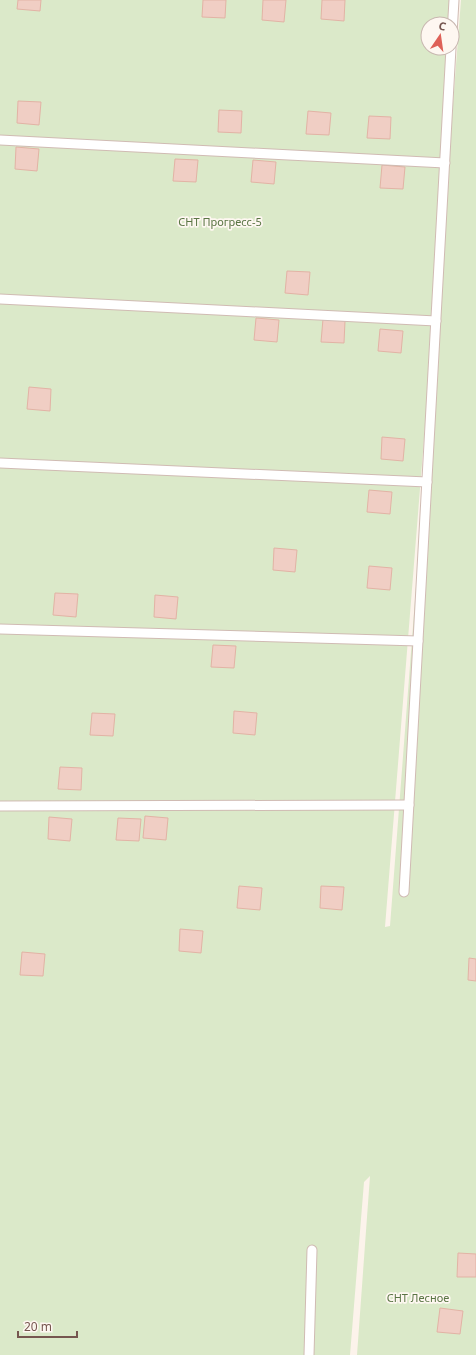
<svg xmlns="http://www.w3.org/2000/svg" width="476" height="1355" viewBox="0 0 476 1355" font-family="'Noto Sans',sans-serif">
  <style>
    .green { fill: #dbe9c9; fill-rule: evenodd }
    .building { fill: #f0cec4; stroke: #e2b3a5 }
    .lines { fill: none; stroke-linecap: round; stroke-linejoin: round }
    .service-casing { stroke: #d0bbb3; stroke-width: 11 }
    .service { stroke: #fff; stroke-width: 9 }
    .labels { text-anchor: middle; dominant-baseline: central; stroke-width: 3.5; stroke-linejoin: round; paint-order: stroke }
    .park-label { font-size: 11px; fill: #5a7544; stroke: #fef7f1 }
  </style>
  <rect width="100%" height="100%" fill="#fcf3eb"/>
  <!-- green -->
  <path class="green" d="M0,0h459l-74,927 5,-1 71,-926h15v1355h-119l13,-179 -6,6 -14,173h-350zM428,24h24v24h-24z"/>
  <!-- building -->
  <g class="building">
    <path d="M18,0h23l-1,11 -23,-2z"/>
    <path d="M203,0h23l-1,18 -23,-1z"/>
    <path d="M263,0h23l-2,22 -22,-2z"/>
    <path d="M322,0h23l-1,21 -23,-2z"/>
    <path d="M18,101l23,1 -2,23 -22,-2z"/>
    <path d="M219,110l23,1 -1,22 -23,-1z"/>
    <path d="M308,111l23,2 -2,22 -23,-1z"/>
    <path d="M369,116l22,1 -1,22 -23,-1z"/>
    <path d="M16,147l23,2 -2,22 -22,-2z"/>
    <path d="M175,159l23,1 -2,22 -23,-1z"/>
    <path d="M253,160l23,2 -2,22 -23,-2z"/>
    <path d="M382,165l23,2 -2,22 -23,-1z"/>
    <path d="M287,271l23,1 -2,23 -23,-2z"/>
    <path d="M256,318l23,2 -2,22 -23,-2z"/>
    <path d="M323,319l22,2 -1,22 -23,-1z"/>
    <path d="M380,329l23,2 -2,22 -23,-2z"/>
    <path d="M29,387l22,2 -1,22 -23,-2z"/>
    <path d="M382,437l23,2 -2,22 -22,-2z"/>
    <path d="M369,490l23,2 -2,22 -23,-2z"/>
    <path d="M274,548l23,2 -2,22 -22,-2z"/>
    <path d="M369,566l23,2 -2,22 -23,-2z"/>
    <path d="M55,593l23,1 -2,23 -23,-2z"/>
    <path d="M155,595l23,2 -2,22 -22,-2z"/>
    <path d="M213,645l23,1 -2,22 -23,-1z"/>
    <path d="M234,711l23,2 -2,22 -22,-2z"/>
    <path d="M92,713l23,1 -2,22 -23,-1z"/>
    <path d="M60,767l22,1 -1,22 -23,-1z"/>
    <path d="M145,816l23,2 -2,22 -23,-2z"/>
    <path d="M49,817l23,2 -2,22 -22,-2z"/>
    <path d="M118,818l23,1 -2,22 -23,-1z"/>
    <path d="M239,886l23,2 -2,22 -23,-2z"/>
    <path d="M321,886l23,1 -2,23 -22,-2z"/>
    <path d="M180,929l23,2 -2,22 -22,-2z"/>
    <path d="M22,952l23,2 -2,22 -23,-1z"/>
    <path d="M469,958l7,1v22l-8,-1z"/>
    <path d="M458,1253l18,1v23h-19z"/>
    <path d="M440,1308l23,3 -3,23 -23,-2z"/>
  </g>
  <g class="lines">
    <!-- service casing -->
    <g class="service-casing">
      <g id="service">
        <path d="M452,34l2,-34"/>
        <path d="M0,140l445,23"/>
        <path d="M0,299l436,22"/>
        <path d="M0,463l427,19"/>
        <path d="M0,629l418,12"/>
        <path d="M0,806l409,-1"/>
        <path d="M404,892l47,-844"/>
        <path d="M309,1355l3,-105"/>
      </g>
    </g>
    <!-- service -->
    <use href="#service" class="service"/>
  </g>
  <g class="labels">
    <!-- park labels -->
    <g class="park-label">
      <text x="220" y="221">СНТ Прогресс-5</text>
      <text x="418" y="1297">СНТ Лесное</text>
    </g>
  </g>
  <!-- north arrow -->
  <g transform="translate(440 36) rotate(13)"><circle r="19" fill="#fef7f1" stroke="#c8b7b0"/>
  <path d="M0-3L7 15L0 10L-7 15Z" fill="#de6158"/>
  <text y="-6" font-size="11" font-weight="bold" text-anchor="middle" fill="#76564f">С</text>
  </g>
  <!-- scale -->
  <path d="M18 1331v6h59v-6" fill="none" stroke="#76564f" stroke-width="2"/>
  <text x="24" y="1331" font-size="12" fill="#76564f" stroke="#fef7f1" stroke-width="3" paint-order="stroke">20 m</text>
</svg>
